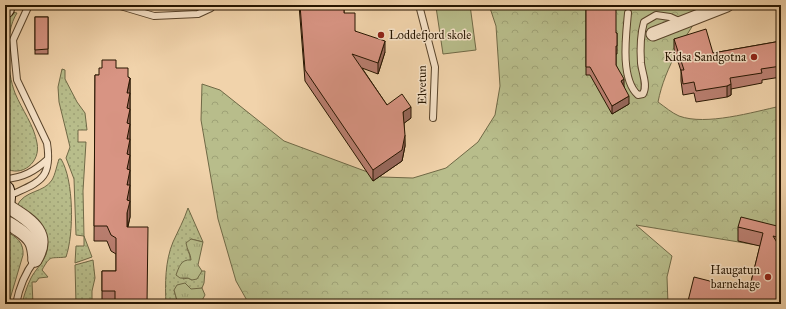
<svg xmlns="http://www.w3.org/2000/svg" width="786" height="309" viewBox="0 0 786 309" font-family="'IM FELL Great Primer',serif">
  <style>
    .grass { fill: url(#grass-dots); stroke: #6f6946 }
    .forest { fill: url(#forest-crowns); stroke: #6f6946 }
    .park { fill: url(#park-tufts); stroke: #6f6946 }
    .pitch { fill: #b8bd8b; stroke: #6f6946 }
    .lines { fill: none; stroke-linecap: round; stroke-linejoin: round }
    .lane-casing { stroke: #59442b; stroke-width: 8 }
    .street-casing { stroke: #59442b; stroke-width: 15 }
    .secondary-casing { stroke: #261500; stroke-width: 20 }
    .lane { stroke: #f6e2c8; stroke-width: 6 }
    .street { stroke: #f6e2c8; stroke-width: 13 }
    .secondary { stroke: #f6e2c8; stroke-width: 18 }
    .wall { fill: #ba7f71; stroke: #261500 }
    .shaded-wall { fill: #97685c; stroke: #261500 }
    .building { fill: #d89483; stroke: #261500 }
    .poi-dot { fill: #8f2418; stroke: #f6e2c8; stroke-width: 1.5 }
    .labels { text-anchor: middle; dominant-baseline: central; stroke-width: 3; stroke-linejoin: round; paint-order: stroke }
    .poi-label { font-size: 12px; fill: #261500; stroke: #f6e2c8; text-anchor: end }
    .street-label { font-size: 12px; fill: #261500; stroke: #f6e2c8 }
  </style>
  <defs>
    <pattern id="grass-dots" width="8" height="8" patternUnits="userSpaceOnUse"><rect width="8" height="8" fill="#b8bd8b"/><path d="M2 2h.1M6 6h.1" fill="none" stroke="#9ea276" stroke-width="1.8" stroke-linecap="round"/></pattern>
    <pattern id="forest-crowns" width="20" height="18" patternUnits="userSpaceOnUse"><rect width="20" height="18" fill="#b8bd8b"/><path d="M2 6a3 3 0 1 1 6 0M12 15a3 3 0 1 1 6 0" fill="none" stroke="#9ea276"/></pattern>
    <pattern id="park-tufts" width="24" height="20" patternUnits="userSpaceOnUse"><rect width="24" height="20" fill="#b8bd8b"/><path d="M3 7l-1-3M5 7V3M7 7l1-3M15 17l-1-3M17 17v-4M19 17l1-3" fill="none" stroke="#9ea276"/></pattern>
  </defs>
  <rect width="100%" height="100%" fill="#f1d3ab"/>
  <filter id="stains"><feTurbulence type="fractalNoise" baseFrequency=".005" numOctaves="4"/><feColorMatrix values="0 0 0 0 .2 0 0 0 0 .09 0 0 0 0 .02 0 0 0 .5 -.17"/></filter>
  <radialGradient id="worn" r=".72"><stop offset=".6" stop-color="#630" stop-opacity="0"/><stop offset="1" stop-color="#630" stop-opacity=".3"/></radialGradient>
  <!-- grass -->
  <g class="grass">
    <path d="M7,11l10,2c-13,20 -10,59 -2,80 7,17 19,32 22,50 4,19 -15,35 -32,25v-144z"/>
    <path d="M62,69l3,1v9l12,23 8,11 2,17h-9v12h8l-3,49 1,45 8,21 -17,6 1,-17h8v-10l-8,-1 -2,-56 -8,-21 4,-11 -11,-45 -1,-15z"/>
    <path d="M59,159h2c13,21 13,75 5,98 -16,2 -15,-3 -24,13l6,7 -9,1 -3,4h-4l1,22h-11c2,-9 5,-18 9,-26 4,-8 12,-15 15,-24 8,-21 -12,-39 -29,-48 7,-16 27,-13 35,-26 3,-5 5,-15 7,-21z"/>
    <path d="M188,208l15,34 -12,-3 -4,10c7,12 1,18 -4,30l5,-1 4,2 10,-9h3l-1,12 -2,5 -6,2h-22l4,14h-12c-1,-20 -1,-43 7,-62 5,-11 11,-22 15,-34z"/>
    <path d="M7,232c10,5 17,11 16,23l-13,44v5h-5v-71z"/>
    <path d="M93,260l2,18 -3,13v13h-16l-1,-39z"/>
  </g>
  <!-- forest -->
  <path class="forest" d="M489,5h217c-20,31 -41,61 -48,97 7,5 14,11 21,14 27,10 74,-4 102,-10v143l-145,-24 36,31 -5,21 1,27h-419l-13,-23 -18,-62 -17,-99 1,-36 18,6 64,51 97,36 32,1 33,-10 32,-26 17,-27 5,-29 -4,-60z"/>
  <!-- park -->
  <g class="park">
    <path d="M191,239l12,3 -5,23 4,6 -5,8 -5,1 -4,-2h-8l-4,-3c3,-8 5,-16 15,-15 0,-6 -4,-10 -5,-17z"/>
    <path d="M185,283l6,6 11,-1 3,7 -5,9h-22l-4,-14 3,-5z"/>
  </g>
  <!-- pitch -->
  <path class="pitch" d="M451,5h19l6,45 -33,4 -7,-47z"/>
  <g class="lines">
    <!-- lane casing -->
    <g class="lane-casing">
      <g id="lane">
        <path d="M117,5l37,11 44,-2 13,-6 2,-3"/>
        <path d="M419,5l16,62 -2,51"/>
        <path d="M781,5v1"/>
        <path d="M628,13c-2,22 -8,66 10,82l5,-1c5,-9 -1,-21 -2,-31 -1,-15 -1,-27 3,-41l12,-7 14,2 11,5"/>
        <path d="M5,179c18,-1 30,-8 43,-20"/>
        <path d="M7,197c30,-15 46,-15 40,-54l-30,-63 -4,-40 16,-35"/>
        <path d="M16,304c3,-16 9,-31 19,-44"/>
      </g>
    </g>
    <!-- street casing -->
    <g class="street-casing">
      <g id="street">
        <path d="M653,34l74,-29"/>
        <path d="M6,205c21,14 47,26 29,55"/>
        <path d="M5,222c5,1 9,5 14,8 13,9 15,14 16,30"/>
      </g>
    </g>
    <!-- secondary casing -->
    <g class="secondary-casing">
      <g id="secondary">
        <path d="M5,9v-4"/>
        <path d="M5,190l1,7 -1,10"/>
      </g>
    </g>
    <!-- lane -->
    <use href="#lane" class="lane"/>
    <!-- street -->
    <use href="#street" class="street"/>
    <!-- secondary -->
    <use href="#secondary" class="secondary"/>
  </g>
  <!-- wall -->
  <g class="wall">
    <path d="M299,5h45v8l11,18 30,21 -7,22 -16,-6 25,37 24,13 -7,5 1,23 -3,15 -29,20 -68,-100z"/>
    <path d="M586,5l30,28h1v21h-1v11l8,22 5,17 -17,10 -22,-39h-4z"/>
    <rect x="35" y="17" width="13" height="37"/>
    <path d="M674,39l39,14 68,-12v36l-19,3v3l-31,6v6l-4,2 -31,5 -2,-9 -11,2 -2,-14v-10l-7,-22z"/>
    <path d="M95,75l33,2 2,1v139l-2,10 19,77h-45v-33h14v-17l-5,-3 -4,-10h-13z"/>
    <path d="M738,227h43v77h-93v-3l53,-12 10,-7 9,-36 -22,-5z"/>
  </g>
  <!-- shaded-wall -->
  <g class="shaded-wall">
    <path d="M385,41v11l-7,22v-11z"/>
    <path d="M130,78v139l-3,12v-136z"/>
    <path d="M624,79v9l-3,-7z"/>
    <path d="M731,84v11l-4,2v-11z"/>
    <path d="M629,96v8l-17,10v-8z"/>
    <path d="M411,107v11l-8,6v-12z"/>
    <path d="M405,135v11l-3,15 -29,20v-11z"/>
  </g>
  <!-- building -->
  <g class="building">
    <path d="M300,5h44v8h11v18l30,10 -7,22 -26,-9 35,51 15,-11 9,13 -8,5 2,23 -3,15 -29,20 -68,-100z"/>
    <path d="M586,5h30v28h1v13h-1v19l8,14 -3,2 8,15 -17,10 -22,-39h-4z"/>
    <path d="M35,17h13v32l-13,1z"/>
    <path d="M706,29l7,24 68,-12v25l-20,3 1,4 -32,5 1,6 -4,2 -31,5 -2,-9 -11,2 -2,-14h3l-10,-31z"/>
    <path d="M102,60h14v8h12v9l2,1 -3,15h3l-3,15 3,1 -3,14 3,1 -3,15h3l-3,15 3,1 -3,14 3,1 -3,15h3l-3,15 3,1 -3,12v14h21l-1,77h-32v-13h-13v-20h14v-33l-5,-3 -4,-9h-13l1,-151h4v-7h3z"/>
    <path d="M741,217l40,10v11l-8,-2 8,13v55h-79l-14,-3 6,-24 47,12 10,-7 12,-49 -25,-6z"/>
  </g>
  <!-- markers -->
  <g class="poi-dot">
    <circle cx="381" cy="35" r="4"/>
    <circle cx="754" cy="57" r="4"/>
    <circle cx="768" cy="277" r="4"/>
  </g>
  <g class="labels">
    <!-- poi labels -->
    <g class="poi-label">
      <text x="389" y="35" text-anchor="start">Loddefjord skole</text>
      <text x="746" y="57">Kidsa Sandgotna</text>
      <text x="760" y="270">Haugatun<tspan x="760" dy="14">barnehage</tspan></text>
    </g>
    <!-- street labels -->
    <g class="street-label">
      <text transform="translate(422 85) rotate(-91)">Elvetun</text>
    </g>
  </g>
  <!-- margin -->
  <rect width="786" height="309" fill="none" stroke="#f1d3ab" stroke-width="20"/>
  <rect x="6" y="6" width="774" height="297" fill="none" stroke="#261500" stroke-width="2"/>
  <rect x="10" y="10" width="766" height="289" fill="none" stroke="#261500"/>
  <rect width="100%" height="100%" filter="url(#stains)"/>
  <rect width="100%" height="100%" fill="url(#worn)"/>
</svg>
